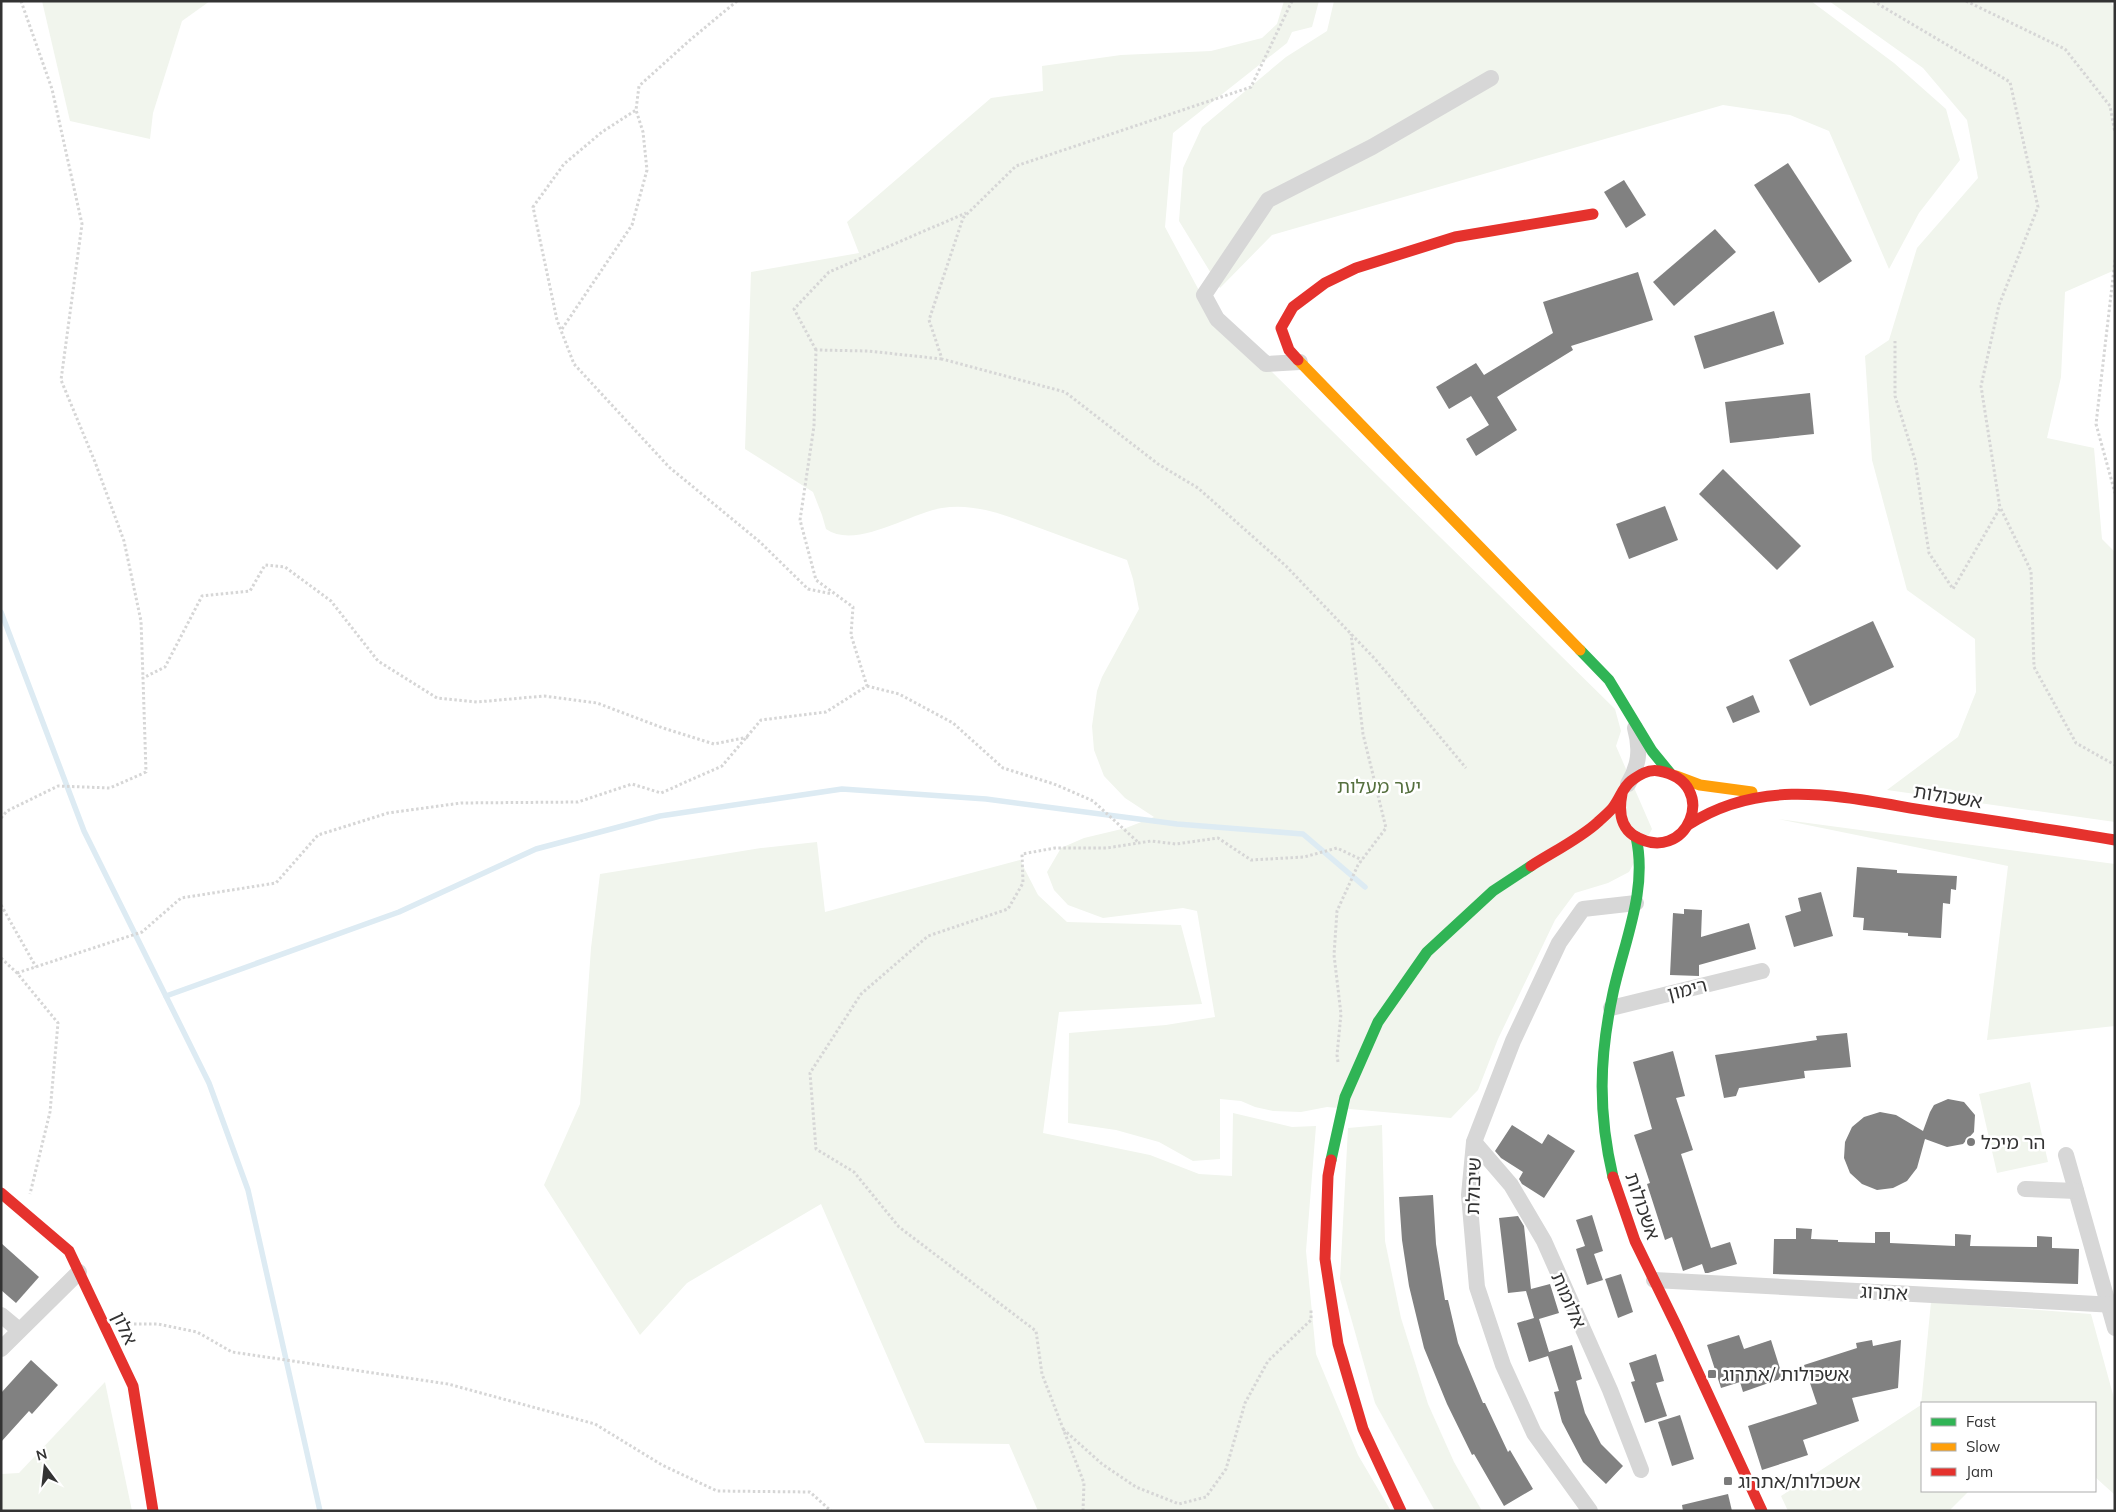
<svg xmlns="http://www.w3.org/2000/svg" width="2116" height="1512" viewBox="0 0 2116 1512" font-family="Mulish,'Noto Sans Hebrew',sans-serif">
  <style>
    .green { fill: #f1f5ed }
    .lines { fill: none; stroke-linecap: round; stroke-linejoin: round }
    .stream { stroke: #ddebf3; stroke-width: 5.5 }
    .building { fill: #818181 }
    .path { stroke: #d6d6d6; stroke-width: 3; stroke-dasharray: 2.5 2.5; stroke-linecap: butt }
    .street { stroke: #d7d7d7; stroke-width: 16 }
    .fast { stroke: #30b455; stroke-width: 11 }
    .slow { stroke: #ff9f0a; stroke-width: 11 }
    .jam { stroke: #e5322d; stroke-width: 11 }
    .poi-dot { fill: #7a7a7a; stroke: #fff; stroke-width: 2 }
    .labels { text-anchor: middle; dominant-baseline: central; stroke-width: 5; stroke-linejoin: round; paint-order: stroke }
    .park-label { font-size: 19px; fill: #56703f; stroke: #fff }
    .street-label { font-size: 19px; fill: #333; stroke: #fff }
    .poi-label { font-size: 19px; fill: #333; stroke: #fff; text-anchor: start }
  </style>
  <rect width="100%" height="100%" fill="#fff"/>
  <!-- green -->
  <g class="green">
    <path d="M42,1h168l-28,20 -29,92 -3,26 -80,-18z"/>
    <path d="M1284,1h35l-7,26 -20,5 -5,11 -114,90 -8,94 45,84 405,398 6,22 -5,15 36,83 -23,43 -21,11 -33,10 -20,27 -57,119 -20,51 -27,28 -124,-11 -26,5 -28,-1 -18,-4 -14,-6 -21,-2v60l-27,2 -34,-19 -43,-12 -48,-7 1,-90 97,-8 49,-8 -18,-106 -14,-3 -80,10 -35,-13 -14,-15 -7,-18 14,-24 23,-10 42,-10 28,-11 -29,-19 -21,-22 -10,-26 -2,-24 5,-35 5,-14 37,-68 -6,-30 -6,-19c-28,-10 -55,-20 -82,-30 -33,-12 -68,-28 -103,-22 -32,5 -86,42 -116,21l-4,-14 -9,-23 -68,-43 6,-177 108,-19 -12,-31 144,-124 52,-7 -1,-25 79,-11 90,-4 51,-13 15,-14z"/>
    <path d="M1334,1h477l83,62 52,46 14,51 -41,53 -30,56 -60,-138 -39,-16 -67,-10 -451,130 -52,53 -41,-67 4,-53 19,-41 84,-70 41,-26z"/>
    <path d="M1829,1h281l5,8v261l-50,22 -4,85 -14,61 47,10 8,91 13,13v270l-228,-32 71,-53 18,-45 -1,-53 -68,-49 -35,-130 -7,-104 24,-16 28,-92 61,-70 -11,-58 -44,-52z"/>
    <path d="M1778,819l337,45v162l-128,14 21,-174z"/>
    <path d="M817,842l8,70 195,-52 18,35 29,27 114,3 21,79 -143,8 -16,121 107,22 49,19 33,2 1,-63 59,14 24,-1 -10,125 10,103 42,101 33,56h-353l-29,-67 -84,-1 -104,-239 -134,79 -47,52 -96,-150 36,-81 11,-156 9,-74 161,-26z"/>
    <path d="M2030,1082l18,80 -51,11 -18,-79z"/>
    <path d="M1382,1125l3,116 16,77 27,86 26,58 28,49h-47l-60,-108 -35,-124 8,-151z"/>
    <path d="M1931,1302l160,12 24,88v93l-20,-18v-74h-173v88h47l-20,20h-161l-7,-15 140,-91z"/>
    <path d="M105,1382l27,129h-131v-37l18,-1z"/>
  </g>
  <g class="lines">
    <!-- stream -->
    <g class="stream">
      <path d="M1,612l83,219 125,252 39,107 72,321"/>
      <path d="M166,996l233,-84 137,-63 124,-33 182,-27 144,10 191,25 126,10 62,53"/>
    </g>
  </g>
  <!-- building -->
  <g class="building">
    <path d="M1788,163l64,98 -33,22 -65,-98z"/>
    <path d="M1624,180l22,35 -20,13 -22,-36z"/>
    <path d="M1715,229l21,23 -62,54 -21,-24z"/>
    <path d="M1638,272l15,48 -82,26 2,4 -76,47 20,33 -41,26 -10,-17 23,-14 -18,-29 -22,13 -13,-22 40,-24 8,12 69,-42 -10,-31z"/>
    <path d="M1774,311l10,33 -80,25 -10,-33z"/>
    <path d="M1810,393l4,41 -84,9 -5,-41z"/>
    <path d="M1723,469l78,77 -24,24 -78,-76z"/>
    <path d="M1665,506l13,34 -49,19 -13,-35z"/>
    <path d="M1873,621l21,46 -84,39 -21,-46z"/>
    <path d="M1753,695l7,17 -27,11 -7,-16z"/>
    <path d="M1857,867l40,3v3l60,3 -1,14 -5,-1 -1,15 -7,-1 -2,35 -33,-2v-3l-45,-3 1,-12 -11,-1z"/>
    <path d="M1821,892l12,44 -39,11 -9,-31 16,-5 -3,-13z"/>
    <path d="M1684,909l18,1 -1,27 48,-14 7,26 -57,16v11l-29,-1 3,-62 11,1z"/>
    <path d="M1847,1033l4,34 -47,4 1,7 -66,10 -3,8 -12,2 -9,-43 102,-15 -1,-4z"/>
    <path d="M1673,1051l12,45 -9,2 17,52 -12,4 30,94 19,-6 7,22 -29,9h-3l-3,-9 -19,7 -11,-34 -7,3 -18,-56 3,-1 -16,-48 18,-6 -19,-67z"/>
    <path d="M1948,1099l16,3 11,13 -1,17 -11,12 -16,3 -22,-8 -8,29 -10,13 -14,7 -16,2 -15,-6 -12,-11 -6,-15 1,-16 7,-15 12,-10 16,-5 16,3 27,16 7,-19 4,-7z"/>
    <path d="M1512,1125l30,19 6,-10 27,17 -31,47 -22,-14 -3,-5 4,-7 -22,-14 -6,-7z"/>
    <path d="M1433,1195l3,49 9,56h3l10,43 25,60h2l23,49 2,-2 23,39 -29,17 -30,-52 -2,1 -25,-51 -23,-56 -15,-62 -7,-46 -3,-43z"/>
    <path d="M1592,1215l11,36 -9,3 9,26 -16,5 -11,-36 9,-3 -9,-26z"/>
    <path d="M1518,1216l6,10 7,63 19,-5 9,29 -20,6 10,33 23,-7 10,34 -6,2 9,32 16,31 22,22 -17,18 -23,-22 -21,-40 -8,-30 5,-1 -11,-35 -19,6 -12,-39 17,-5 -8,-27 -18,2 -9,-75z"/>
    <path d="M1796,1228l16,1 -1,10 27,1v2l37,1v-11h15v11l65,3v-12l16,1 -1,11 67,1v-11l15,1v11l27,1 -1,35 -305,-10 1,-35h22z"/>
    <path d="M1,1243l38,34 -23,26 -15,-13z"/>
    <path d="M1621,1274l12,38 -15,6 -13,-39z"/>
    <path d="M1739,1335l5,14 27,-9 12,38 -40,14 -3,-10 -19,6 -14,-43z"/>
    <path d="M1872,1340l1,6 28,-6 -3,48 -46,10 7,23 -56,19 5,15 -46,15 -14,-44 69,-22 -13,-39 53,-17 -1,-5z"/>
    <path d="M1656,1354l8,27 -8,2 11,33 -22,7 -14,-41 4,-1 -6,-18z"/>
    <path d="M31,1360l27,25 -26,29 -3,-3 -28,31v-49z"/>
    <path d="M1680,1415l14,44 -22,7 -14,-44z"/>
    <path d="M1728,1494l4,17h-49l-1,-6z"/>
  </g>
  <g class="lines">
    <!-- path -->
    <g class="path">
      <path d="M21,1l31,88 30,135 -21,156 34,82 29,79 17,80 2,57"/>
      <path d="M737,1l-47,39 -51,46 -3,24 -34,22 -38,32 -31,43 24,113 17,44 95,103 91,75 48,47 24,5"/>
      <path d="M1292,1l-41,86 -235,79 -53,52 -34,102 13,39 123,33 93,72 40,24 88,78 89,93 91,109"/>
      <path d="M1873,1l137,81 28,125 -39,98 -18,81 19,122 -47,81 -24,-36 -14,-93 -20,-64v-55"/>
      <path d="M1966,1l99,48 45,57 5,27"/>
      <path d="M2115,260l-19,164 19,69"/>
      <path d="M562,329l70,-104 15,-55 -4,-38 -7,-22"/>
      <path d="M816,350l-22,-41 35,-37 137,-59"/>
      <path d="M2001,509l30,62 3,96 42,76 39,22"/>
      <path d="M867,686l32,8 54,29 50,45 51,16 39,17 46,42"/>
      <path d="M1,818l6,-7 51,-25 52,2 36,-16 -3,-94 22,-11 37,-71 48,-5 15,-26 20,2 46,34 47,60 59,37 40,4 67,-6 53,7 66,25 51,16 34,-7"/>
      <path d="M1,905l35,62"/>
      <path d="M1,958l16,15 41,50 -8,89 -20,82"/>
      <path d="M17,973l125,-41 39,-34 95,-15 42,-48 70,-22 73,-10 117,-1 54,-18 29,9 61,-27 39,-46 65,-8 41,-26 -16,-51 2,-28 -37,-27 -16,-60 14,-94 2,-76 52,1 74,8"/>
      <path d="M1338,1062l-1,-7 4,-41 -7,-59 3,-44 21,-46 28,-37 -23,-94 -12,-100"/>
      <path d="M124,1324h34l39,8 35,20 216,32 147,40 67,41 55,26 93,1 21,19"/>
      <path d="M1063,1429l39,35 34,23 43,17 27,-7 20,-28 19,-66 23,-42 43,-41v-11"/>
      <path d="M1083,1511l1,-28 -42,-109 -6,-43 -137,-104 -45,-55 -38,-23 -6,-76 51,-79 67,-58 80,-27 15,-26 -1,-29 33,-6h52l44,-7 25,3 42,-6 33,22 53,-3 33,-9 25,12"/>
    </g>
    <!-- street -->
    <g class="street">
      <path d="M1300,362l-34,2 -49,-45 -13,-24 64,-95 104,-53 119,-69"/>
      <path d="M1628,784c11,-18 13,-35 7,-56"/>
      <path d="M1611,1008l151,-37"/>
      <path d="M1474,1142l37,43 33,56 66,149 31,80"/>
      <path d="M2066,1155l49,173"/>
      <path d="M2025,1189l51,2"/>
      <path d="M1654,1280l461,25"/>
      <path d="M1,1315l18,15"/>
      <path d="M1,1349l78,-77"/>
      <path d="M1590,1511l-56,-78 -31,-68 -26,-78 -8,-92 5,-53 39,-101 46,-98 24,-34 53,-6"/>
    </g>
    <!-- fast -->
    <g class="fast">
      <path d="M1580,650l29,30 43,71 18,22"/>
      <path d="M1331,1160l14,-63 33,-75 49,-70 66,-61 38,-25"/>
      <path d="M1613,1177c-15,-64 -14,-119 0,-184 11,-51 35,-103 23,-156"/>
    </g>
    <!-- slow -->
    <g class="slow">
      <path d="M1298,360l282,290"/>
      <path d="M1676,776l24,9 52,7"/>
    </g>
    <!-- jam -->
    <g class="jam">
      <path d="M1298,360l-9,-10 -8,-22 12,-21 32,-24 31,-15 99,-31 138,-23"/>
      <path d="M1688,825c78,-51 162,-26 247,-13 60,9 120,18 180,28"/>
      <path d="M1531,866c20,-13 50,-28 67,-44 5,-5 12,-10 16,-16 6,-8 9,-19 17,-25 8,-6 17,-12 28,-10 63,11 28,98 -26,64 -14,-10 -14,-26 -11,-41"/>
      <path d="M1331,1160l-3,16 -3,83 13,85 25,85 38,82"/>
      <path d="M1613,1177l22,64 43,88 84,182"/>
      <path d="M1,1193l68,58 64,135 20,125"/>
    </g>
  </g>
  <!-- markers -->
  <g class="poi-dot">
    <circle cx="1971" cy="1142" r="5"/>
    <rect x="1707" y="1369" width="10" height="10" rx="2.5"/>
    <rect x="1723" y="1476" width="10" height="10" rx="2.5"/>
  </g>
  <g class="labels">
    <!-- park labels -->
    <g class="park-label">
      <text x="1379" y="786">יער מעלות</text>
    </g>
    <!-- street labels -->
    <g class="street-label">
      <text transform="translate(1948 796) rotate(9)">אשכולות</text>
      <text transform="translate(1687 989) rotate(-14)">רימון</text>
      <text transform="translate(1473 1186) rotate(-88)">שיבולת</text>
      <text transform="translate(1643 1206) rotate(71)">אשכולות</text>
      <text transform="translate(1884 1292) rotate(3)">אתרוג</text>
      <text transform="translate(1569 1300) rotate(66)">אלומות</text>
      <text transform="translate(125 1328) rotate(65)">אלון</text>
    </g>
    <!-- poi labels -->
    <g class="poi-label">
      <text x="1981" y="1142">הר מיכל</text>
      <text x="1722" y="1374">אשכולות /אתרוג</text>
      <text x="1738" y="1481">אשכולות/אתרוג</text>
    </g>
  </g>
  <!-- border -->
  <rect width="2116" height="1512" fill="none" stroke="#333333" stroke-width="5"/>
  <!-- legend -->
  <rect x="1921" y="1402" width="175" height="90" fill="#ffffff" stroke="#adadad"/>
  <rect x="1931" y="1418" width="25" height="8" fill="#30b455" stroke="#adadad"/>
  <text x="1966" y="1427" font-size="15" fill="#333333">Fast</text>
  <rect x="1931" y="1443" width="25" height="8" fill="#ff9f0a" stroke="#adadad"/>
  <text x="1966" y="1452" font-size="15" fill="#333333">Slow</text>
  <rect x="1931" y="1468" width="25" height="8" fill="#e5322d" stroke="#adadad"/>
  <text x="1966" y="1477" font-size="15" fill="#333333">Jam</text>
  <!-- north arrow -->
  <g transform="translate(45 1467) rotate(345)" stroke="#ffffff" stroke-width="4" paint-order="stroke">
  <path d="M0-4L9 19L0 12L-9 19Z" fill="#333333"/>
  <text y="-8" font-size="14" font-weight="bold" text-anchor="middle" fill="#333333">N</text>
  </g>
</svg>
